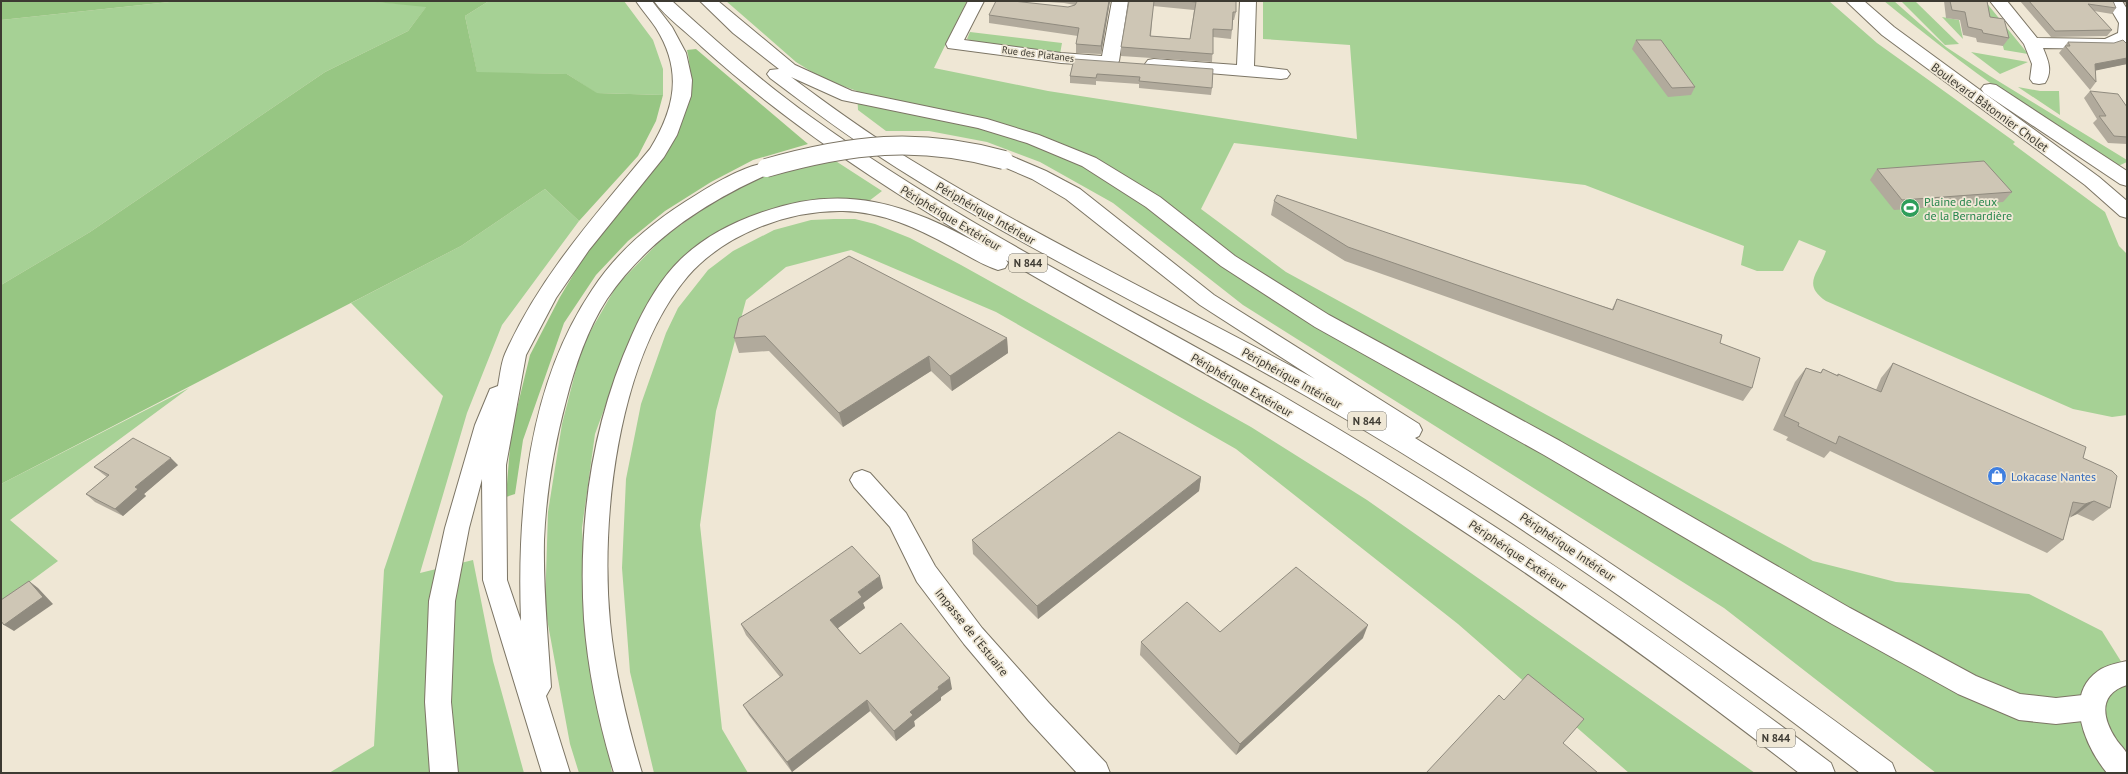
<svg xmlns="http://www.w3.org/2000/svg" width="2128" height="774" viewBox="0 0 2128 774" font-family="'PT Sans',sans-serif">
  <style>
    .green { fill: #a6d195 }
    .forest { fill: #97c683 }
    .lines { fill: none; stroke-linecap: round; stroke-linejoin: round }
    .minor-casing { stroke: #7c7565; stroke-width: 2 }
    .major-casing { stroke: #7c7565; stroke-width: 2 }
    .highway-casing { stroke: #7c7565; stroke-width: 2 }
    .minor { fill: #fff; fill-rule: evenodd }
    .major { fill: #fff; fill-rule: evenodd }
    .highway { fill: #fff; fill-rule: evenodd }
    .highway-bridge-casing { stroke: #7c7565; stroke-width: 20; stroke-linecap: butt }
    .highway-bridge { stroke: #fff; stroke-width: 18 }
    .wall { fill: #b1aa9c; fill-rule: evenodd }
    .shaded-wall { fill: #908b7f }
    .building { fill: #cec6b5; stroke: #908b7f }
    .labels { text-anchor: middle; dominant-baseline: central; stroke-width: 3.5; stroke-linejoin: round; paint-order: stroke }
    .far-street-label { font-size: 10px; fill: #3d3a32; stroke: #efe7d5 }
    .shield { fill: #efe7d5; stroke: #726e63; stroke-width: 1 }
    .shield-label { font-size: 11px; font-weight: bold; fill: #3d3a32 }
    .street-label { font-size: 12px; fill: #3d3a32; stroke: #efe7d5 }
    .leisure-label { font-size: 12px; fill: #27864d; stroke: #efe7d5; text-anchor: start }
    .shop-label { font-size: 12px; fill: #366cbe; stroke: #efe7d5; text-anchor: start }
  </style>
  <rect width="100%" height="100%" fill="#efe7d5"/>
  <!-- green -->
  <g class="green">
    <path d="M179,1h186l62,5 -19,25 -83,41 -235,160 -89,53v-265z"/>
    <path d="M489,1h135l29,39 10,29v26l-67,-2 -29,-19 -90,-1 -12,-57z"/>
    <path d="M726,1h241l-33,67 114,23 309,48 -7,-94 -87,-6v-38h566l48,42 138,99 -2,2 92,68 14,34 8,8v161l-15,2 -39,-8 -247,-108c-25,-17 -7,-28 0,-50l-27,-11 -16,31h-26l-16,-6 3,-19 -159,-61 -351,-42 -33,66 85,63 527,289 83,21 133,12 73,37 25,40v102h-191l-212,-165 -481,-303 -130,-102 -73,-41 -53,-20 -58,-11h-43l-28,-21 -1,-19 -34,-12 -27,-17z"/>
    <path d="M1884,1h10l52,46 44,29 137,84v2l-9,4c-83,-47 -160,-105 -234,-165z"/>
    <path d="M1901,1h14l44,43 -14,1z"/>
    <path d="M1985,1l43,53 -24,-4 -6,-23 -13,-2z"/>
    <path d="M1942,17l17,3 4,19z"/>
    <path d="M970,32l92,11 -2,11 -81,-11 -12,-4z"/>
    <path d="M1971,52l57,10 -28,12z"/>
    <path d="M2018,87l22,4h19l1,24z"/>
    <path d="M831,158l51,33 -13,10 -67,2 -47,12 -33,16 -94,113 -33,90 -13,94 4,84 26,161h-33l-9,-29 -25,-136 3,-96 14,-88 20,-78 35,-61 47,-48 52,-37 51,-26z"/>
    <path d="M545,189l34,32 -77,104 -35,88 -47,160 53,-13 20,101 31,112h-195l45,-27 10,-176 59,-174 -92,-93 110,-57z"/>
    <path d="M834,219h21l20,5 35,14 51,27 290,162 116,73 388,273h-126l-171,-149 -222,-175 -240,-137 -145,-62 -65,17 -40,33 -30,111 -16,114 22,204 26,44h-94l-24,-101 -8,-104 4,-89 15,-75 25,-71 12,-25 30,-38 25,-19 41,-21 37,-10z"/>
    <path d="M189,388l-179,132 48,41 -57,42v-119z"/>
  </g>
  <!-- forest -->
  <g class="forest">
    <path d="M1,1h178l-178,19z"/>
    <path d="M365,1h124l-24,15 12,56 90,2 30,19 66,2 -7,26 -18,35 -59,65 -34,-32 -84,57 -460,238v-199l89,-53 235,-160 83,-41 18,-24z"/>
    <path d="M696,49l112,95 -55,16 -42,22 -46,29 -37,30 -32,34 -32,48 -41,117 -8,54 -9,3 5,-64 19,-78 30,-58 25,-42 91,-118c11,-27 18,-58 11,-87z"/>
  </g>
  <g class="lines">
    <!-- minor casing -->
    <g class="minor-casing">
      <g id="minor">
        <path d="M968,1h16l-20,39 97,13 41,3 10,-55h16l-9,60 -3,4 -6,1 -49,-3 -113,-15 -2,-4z"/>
        <path d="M1240,1h16l-2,65 33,4 3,4 -3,4 -6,1 -133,-11 -3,-4 3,-4 6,-1 83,6z"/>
        <path d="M1846,1h18l30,26 205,150 28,24v17l-7,-2 -35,-31 -203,-150z"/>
        <path d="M1990,1h17l30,37 68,1 13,-6 1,-10 -13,-22h16l5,8v33l-19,7 -65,-1c5,12 10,23 2,35l-6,1 -6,-1 -3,-4 2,-15 -8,-20z"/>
        <path d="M1990,84l6,1 131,86v15l-7,-2 -136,-91 -3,-4 3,-4z"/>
        <path d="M862,470l8,3 36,40 29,53 47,62 67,75 57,60 4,10h-33l-48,-52 -65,-77 -47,-62 -27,-55 -36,-40 -4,-7 4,-7z"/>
      </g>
    </g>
    <!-- major casing -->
    <g class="major-casing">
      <path id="major" d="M2127,661v24c-29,9 -25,33 -11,54 3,5 9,10 11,15 1,5 0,14 0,19h-20c-22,-27 -44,-77 -9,-102 8,-6 20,-8 29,-10z"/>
    </g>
    <!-- highway casing -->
    <g class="highway-casing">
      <g id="highway">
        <path d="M636,1h16l20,26 14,26 6,27 -1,16 -14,39 -13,22 -75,93 -33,48 -30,57 -20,110 1,115 14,41c-4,-112 7,-236 71,-331 26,-40 64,-71 104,-95 16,-10 59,-36 77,-31l2,4 -2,4c-66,29 -125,67 -166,127 -20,31 -32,67 -41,102 -12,45 -20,92 -22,139 -1,49 4,98 7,147l-5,9 24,77h-28l-59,-193 -1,-101 -13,49 -14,73 -4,101 7,71h-28l-5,-71 4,-101 16,-73 30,-103 15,-36 8,-3c2,-10 3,-23 7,-32 34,-77 92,-141 145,-205 25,-41 33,-78 6,-121 -6,-9 -14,-18 -20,-27z"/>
        <path d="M654,1h18c45,41 90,81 139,116 150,108 316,189 475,281 189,110 370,233 545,365l4,10h-36c-148,-115 -300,-223 -460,-321 -109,-67 -222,-127 -333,-192l2,3 -3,5 -7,2c-16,-5 -31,-15 -46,-23 -35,-19 -69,-35 -109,-36 -55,-1 -118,23 -155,65 -70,82 -88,242 -78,346 5,51 17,101 32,151h-28c-15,-50 -26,-101 -30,-154 -6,-97 8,-195 48,-284 12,-27 28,-56 49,-76 22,-21 50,-36 79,-46 86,-31 147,-9 223,33 -98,-58 -196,-122 -281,-199 -15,-15 -36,-29 -48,-46z"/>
        <path d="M700,1h18l77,64 57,26 135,28 52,16 57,23 64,39 75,59 94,59 231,126 290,167 126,68 44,18 36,4 36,-4 9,4 4,9 -4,9 -9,4 -36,4 -37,-4 -61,-26 -126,-70 -288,-169 -229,-128 -94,-61 -75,-59 -64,-41 -55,-23 -49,-15 -136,-28 -51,-23c39,29 79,58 120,83 131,80 270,146 404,219l-115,-74 -134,-106 -34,-20 -35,-15 -2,-4 2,-4 7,-2 7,2 35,15 34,18 134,106 205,129 3,6 -3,6 -4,2c164,100 322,210 477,325l4,10h-36c-177,-136 -360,-266 -554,-377 -135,-78 -277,-144 -409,-228 -44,-28 -86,-59 -127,-90l-3,-4 3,-4 9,-1 -46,-36z"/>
      </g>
    </g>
    <!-- minor -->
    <use href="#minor" class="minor"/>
    <!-- major -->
    <use href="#major" class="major"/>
    <!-- highway -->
    <use href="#highway" class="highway"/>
    <!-- highway-bridge casing -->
    <g class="highway-bridge-casing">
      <path id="highway-bridge" d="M766,168c84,-24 152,-32 238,-8"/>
    </g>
    <!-- highway-bridge -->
    <use href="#highway-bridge" class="highway-bridge"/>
  </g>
  <!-- wall -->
  <g class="wall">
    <path d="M1032,1h78l-9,53 -25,-1v-9l2,-8 -89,-13v-8l79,-8 7,-2 -11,-2z"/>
    <path d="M1129,1h107v11l-2,8h-1l-2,19 -18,-2 -1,25 -91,-6v-9zM1153,6l41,4 -4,29 -39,-3z"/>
    <path d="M1944,1h43l3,16 19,21 -6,8 -26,-4 -1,-4 -13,-3 -3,-15 -14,-2z"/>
    <path d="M2020,1h93l3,7 -4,6 -18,-3 18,19 -5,6 -56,1z"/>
    <path d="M2123,1h4v5z"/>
    <path d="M1636,40l59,47 -4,8 -23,2 -36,-48z"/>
    <path d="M2068,42l59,2v20l-32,6 1,12 -6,8 -31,-37z"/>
    <path d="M1074,59l138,29 -1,7 -72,-7v-4l-43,-3v4l-26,-2v-7z"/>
    <path d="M2090,91l37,16v37l-19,-1 -15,-20 4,-4 -13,-21z"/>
    <path d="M1877,169l135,23 -9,10 -109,8 -24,-30z"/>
    <path d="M1274,201l338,108 5,-10 103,44 32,45 -9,13 -398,-140 -74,-46z"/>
    <path d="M739,318l268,20 1,15 -56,38 -21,-20 -88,56 -74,-76 -30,2 -5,-15z"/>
    <path d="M1893,363l190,95 27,50 -17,13 -16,-7 -8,3 -6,23 -16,13 -217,-102 -6,7 -38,-18 2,-3 -15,-7 22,-48 11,-14 14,5 3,-4 14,6 1,-1 38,16 5,-12z"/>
    <path d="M178,465l-34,29 2,2 -23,20 -28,-14 -9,-8 21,-17 -4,-3 -9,-7z"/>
    <path d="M1201,477l-2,14 -161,128 -65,-65 -1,-14z"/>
    <path d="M883,588l-20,15 2,5 -27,20 22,26 92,35 -11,8v3l-27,21 1,5 -19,15 -26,-30 -78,61 -43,-57 -6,-10 37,-28 -34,-42 -5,-11z"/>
    <path d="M1220,632l143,6 -127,117 -96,-100 1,-13z"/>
  </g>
  <!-- shaded-wall -->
  <g class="shaded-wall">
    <path d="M1109,1h1l-9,53v-8z"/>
    <path d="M2127,58v6l-38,8 6,-8z"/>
    <path d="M1007,338l1,15 -56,38 -2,-15z"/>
    <path d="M929,356l2,15 -88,56 -4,-14z"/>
    <path d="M171,458l7,7 -34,29 2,2 -23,20 -8,-7 20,-22z"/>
    <path d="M1201,477l-2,14 -161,128 -1,-13z"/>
    <path d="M2094,501l-17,13 -8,4 16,-14z"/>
    <path d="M880,576l3,12 -20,15 2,5 -31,23 -4,-11 28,-28z"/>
    <path d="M29,581l9,7 15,16 -39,27 -10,-6z"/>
    <path d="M1368,625l-5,13 -127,117 4,-11z"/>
    <path d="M950,678l2,11 -11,8v3l-27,21 1,5 -19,15 -2,-10 16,-19 28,-25z"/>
    <path d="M867,700l3,11 -78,61 -5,-10z"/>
  </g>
  <!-- building -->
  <g class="building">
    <path d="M996,1h17l55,6 7,-2 2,-3v-1h32l-8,45 -25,-2 3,-16 -90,-13z"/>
    <path d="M1129,1h25l-4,35 40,3 6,-37 -10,-1h50v11h-3l-1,18 -19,-1v25l-92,-7z"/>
    <path d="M1950,1h37l3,16 14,2 5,19 -26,-5 -1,-3 -14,-3 -3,-15 -13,-2z"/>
    <path d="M2029,1h84l3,7 -28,-4 24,26 -57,1z"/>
    <path d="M1636,40h25l34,47 -23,1z"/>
    <path d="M2123,40l4,4v14l-32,6 1,18 -31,-36h5l-2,-4 46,1z"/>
    <path d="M1074,59l139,10 -1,19 -73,-7 1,-4 -43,-3 -1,4 -26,-2z"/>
    <path d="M2090,91l28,3 9,13v14h-1l1,1v15l-13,-1 -15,-20h7z"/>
    <path d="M1984,161l28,31 -110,8 -25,-31z"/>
    <path d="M1277,195l336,115 4,-11 105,36 -2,8 40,15 -8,30 -404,-141 -74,-46z"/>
    <path d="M849,256l158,82 -57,38 -21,-20 -90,57 -74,-77 -31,2 5,-20z"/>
    <path d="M1893,363l193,84 -3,11 29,13 5,5 -7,32 -16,-7 -9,3 -12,-2 -10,38 -224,-104 -3,8 -38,-18 1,-3 -15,-7 22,-48 15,5 2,-4 15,7v-2l43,18z"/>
    <path d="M1119,432l82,45 -164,129 -65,-66z"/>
    <path d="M133,438l38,20 -36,29 3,2 -23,20 -29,-15 23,-19 -15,-8z"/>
    <path d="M852,546l28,30 -22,16 4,5 -32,23 30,34 41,-31 49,55 -12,9 1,2 -29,23 3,3 -19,16 -27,-31 -80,62 -44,-57 40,-30 -42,-51z"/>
    <path d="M1296,567l72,58 -128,119 -99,-102 46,-40 33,30z"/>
    <path d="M29,581l14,16 -39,28 -3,-4v-21z"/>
    <path d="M1528,674l56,45 -21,24 35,30h-172l73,-78 5,5z"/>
  </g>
  <!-- icons -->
  <defs>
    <g id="stadium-disc" transform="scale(1)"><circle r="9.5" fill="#2e9e5b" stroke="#efe7d5"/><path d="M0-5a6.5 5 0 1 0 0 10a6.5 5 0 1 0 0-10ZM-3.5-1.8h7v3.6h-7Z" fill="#fff"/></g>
    <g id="shop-disc" transform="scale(1)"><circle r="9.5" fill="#3f7fe0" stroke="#efe7d5"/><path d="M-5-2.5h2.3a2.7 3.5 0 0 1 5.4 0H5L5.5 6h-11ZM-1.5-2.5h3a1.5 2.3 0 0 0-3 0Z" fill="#fff"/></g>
  </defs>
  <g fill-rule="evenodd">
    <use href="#stadium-disc" x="1910" y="208"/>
    <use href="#shop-disc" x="1997" y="476"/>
  </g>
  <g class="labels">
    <!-- far-street labels -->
    <g class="far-street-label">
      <text transform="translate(1038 54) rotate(7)">Rue des Platanes</text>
    </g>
    <!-- shield labels -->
    <g class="shield">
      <rect x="1009" y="254" width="38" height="18" rx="3"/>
      <rect x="1348" y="412" width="38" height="18" rx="3"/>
      <rect x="1757" y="729" width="38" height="18" rx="3"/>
    </g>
    <g class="shield-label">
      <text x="1028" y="263">N 844</text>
      <text x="1367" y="421">N 844</text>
      <text x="1776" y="738">N 844</text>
    </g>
    <!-- street labels -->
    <g class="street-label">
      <text transform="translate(1990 107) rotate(36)">Boulevard Bâtonnier Cholet</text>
      <text transform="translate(986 213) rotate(30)">Périphérique Intérieur</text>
      <text transform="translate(951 218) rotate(31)">Périphérique Extérieur</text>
      <text transform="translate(1292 378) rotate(29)">Périphérique Intérieur</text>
      <text transform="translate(1242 385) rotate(30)">Périphérique Extérieur</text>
      <text transform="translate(1568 547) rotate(34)">Périphérique Intérieur</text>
      <text transform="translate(1518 555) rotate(34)">Périphérique Extérieur</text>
      <text transform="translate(972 632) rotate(51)">Impasse de l'Estuaire</text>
    </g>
    <!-- leisure labels -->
    <g class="leisure-label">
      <text x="1924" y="201">Plaine de Jeux<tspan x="1924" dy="14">de la Bernardière</tspan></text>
    </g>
    <!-- shop labels -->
    <g class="shop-label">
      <text x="2011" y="476">Lokacase Nantes</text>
    </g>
  </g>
  <!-- border -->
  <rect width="2128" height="774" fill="none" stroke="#3d3a32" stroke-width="4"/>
</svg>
